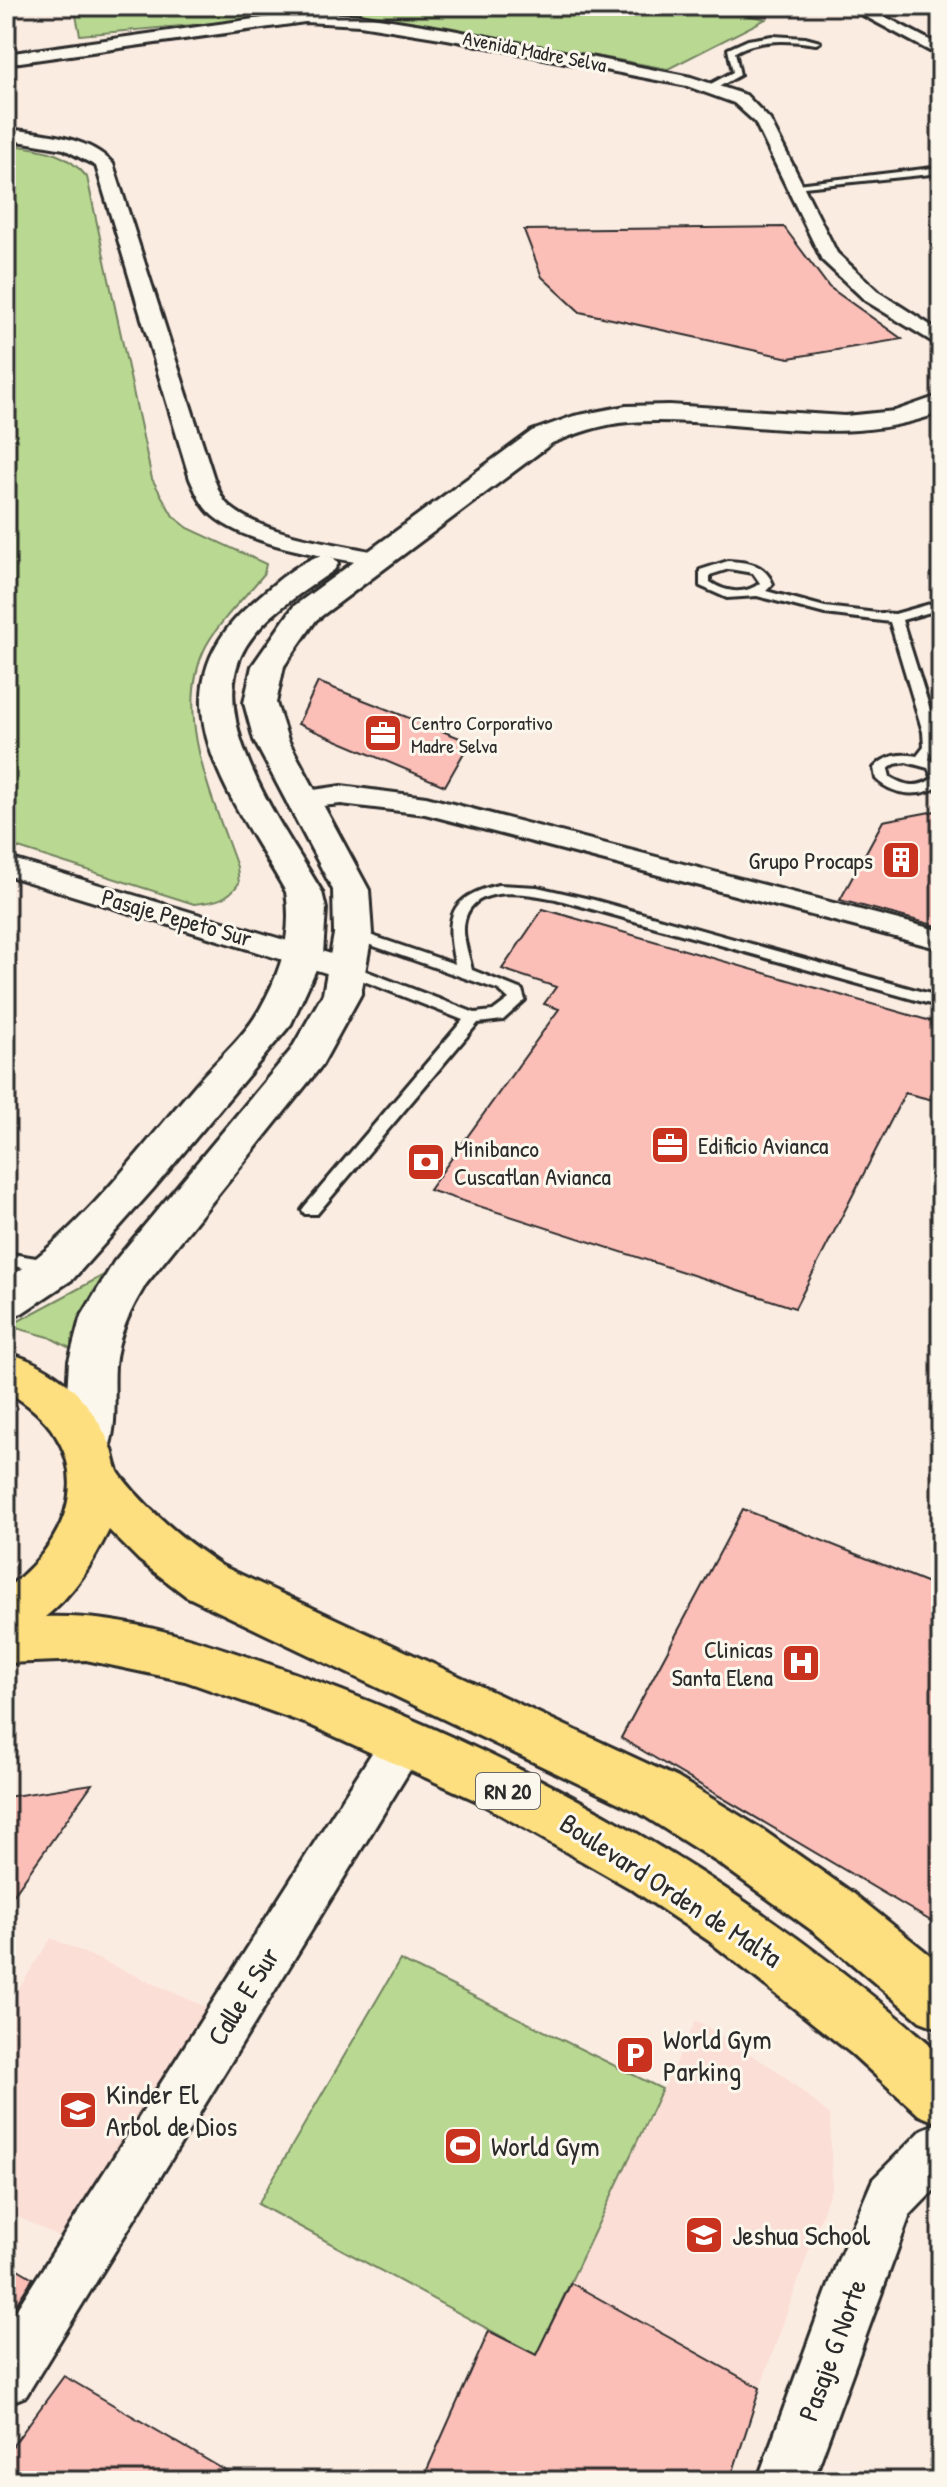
<svg xmlns="http://www.w3.org/2000/svg" width="947" height="2487" viewBox="0 0 947 2487" font-family="'Patrick Hand',sans-serif">
  <style>
    .built { fill: #fbded5 }
    .green { fill: #b9d992; stroke: #72825e; stroke-width: 2 }
    .building { fill: #fbbfb8; stroke: #2b2b2b; stroke-width: 2 }
    .lines { fill: none; stroke-linecap: round; stroke-linejoin: round }
    .lane-casing { stroke: #2b2b2b; stroke-width: 6 }
    .street-casing { stroke: #2b2b2b; stroke-width: 6 }
    .secondary-casing { stroke: #2b2b2b; stroke-width: 6 }
    .highway-casing { stroke: #2b2b2b; stroke-width: 6 }
    .lane { fill: #fbf7ec; fill-rule: evenodd }
    .street { fill: #fbf7ec; fill-rule: evenodd }
    .secondary { fill: #fbf7ec; fill-rule: evenodd }
    .highway { fill: #fddf80; fill-rule: evenodd }
    .labels { text-anchor: middle; dominant-baseline: central; stroke-width: 6; stroke-linejoin: round; paint-order: stroke }
    .far-street-label { font-size: 20px; fill: #2b2b2b; stroke: #fbf7ec }
    .far-poi-label { font-size: 20px; fill: #2b2b2b; stroke: #fbf7ec; text-anchor: start }
    .shield { fill: #fbf7ec; stroke: #696865; stroke-width: 2 }
    .shield-label { font-size: 22px; font-weight: bold; fill: #2b2b2b }
    .poi-label { font-size: 24px; fill: #2b2b2b; stroke: #fbf7ec; text-anchor: end }
    .street-label { font-size: 24px; fill: #2b2b2b; stroke: #fbf7ec }
    .near-street-label { font-size: 28px; fill: #2b2b2b; stroke: #fbf7ec }
    .near-poi-label { font-size: 28px; fill: #2b2b2b; stroke: #fbf7ec; text-anchor: start }
  </style>
  <rect width="100%" height="100%" fill="#fbece2"/>
  <filter id="ink" filterUnits="userSpaceOnUse"><feTurbulence type="fractalNoise" baseFrequency=".0125" numOctaves="2"/><feDisplacementMap in="SourceGraphic" scale="16" xChannelSelector="R" yChannelSelector="G"/><feConvolveMatrix kernelMatrix="1 2 1 2 8 2 1 2 1" color-interpolation-filters="sRGB"/></filter>
  <g filter="url(#ink)">
    <!-- built -->
    <g class="built">
      <path d="M51,1938l157,70 -134,236 -68,-33v-202z"/>
      <path d="M696,2020l83,52 51,43 2,71 -72,202 -189,-105z"/>
    </g>
    <!-- green -->
    <g class="green">
      <path d="M74,6h630l62,13 -98,50 -260,-47 -52,-6 -53,-1 -223,20z"/>
      <path d="M6,144c32,5 59,6 81,33l65,302 21,37 15,12 78,36 -2,10c-18,22 -44,46 -58,72 -34,68 8,155 31,221l2,16c-11,17 -25,19 -45,21l-188,-60z"/>
      <path d="M102,1276l-19,79 -34,-18 -40,-11z"/>
      <path d="M400,1960l262,129 -126,266 -278,-151z"/>
    </g>
    <!-- building -->
    <g class="building">
      <path d="M784,227l45,60 73,52 -113,19 -209,-46 -38,-35 -18,-47z"/>
      <path d="M318,682l152,60 -25,44 -147,-62z"/>
      <path d="M941,810v117l-101,-27 43,-79z"/>
      <path d="M543,909l398,115v60l-8,16 -28,-7 -110,215 -366,-118 130,-181 -15,-5 12,-17 -54,-18z"/>
      <path d="M743,1509l198,79v339l-320,-189z"/>
      <path d="M92,1784l-86,121v-108z"/>
      <path d="M6,2262l27,16 -27,42z"/>
      <path d="M571,2283l189,105 -30,93h-308l67,-150 47,24z"/>
      <path d="M64,2376l179,105h-237v-26z"/>
    </g>
    <g class="lines">
      <!-- lane casing -->
      <g class="lane-casing">
        <g id="lane">
          <path d="M772,36l33,2 15,4 -4,2c-28,-4 -55,-6 -81,8l5,23 -27,15h-6v-4l26,-14 -5,-23 20,-9z"/>
          <path d="M941,167v6l-147,15 -5,-3z"/>
          <path d="M728,561c20,1 37,3 45,23l-7,7 59,16 52,6 18,1 46,-13v8l-39,11 35,112 1,15 -9,12 12,7v19c-20,13 -48,11 -65,-6l-2,-11c12,-13 26,-15 43,-12l7,-9 -1,-15 -33,-110 -65,-8 -68,-18 -30,2 -27,-12v-16zM729,569l24,4 7,10c-15,12 -34,10 -50,-1v-7zM906,762l22,6 5,10c-15,11 -28,8 -43,-1l-2,-8 7,-5z"/>
          <path d="M498,885l39,2 57,13 347,97v10l-385,-108c-26,-5 -82,-17 -91,21 -4,15 4,35 7,50l50,20 3,10 -22,20 -25,3 -161,191h-12l-3,-4 3,-4 158,-186 -122,-48 -2,-3 2,-3h12l122,47 18,-2 16,-12 -10,-9 -151,-53 -3,-3 3,-3h10l97,33c-10,-46 -7,-67 43,-79z"/>
          <path d="M6,1253l48,8 9,6 -9,6 -48,-8z"/>
        </g>
      </g>
      <!-- street casing -->
      <g class="street-casing">
        <g id="street">
          <path d="M846,6h19l70,37 6,3v11z"/>
          <path d="M305,12l55,3 87,14 244,48 55,18 24,25 67,133 43,40 61,39v15l-75,-46 -44,-41 -67,-138 -21,-19 -47,-17 -240,-47 -87,-14 -55,-3 -299,42v-10z"/>
          <path d="M6,129c34,4 83,7 107,35l101,315c4,9 7,20 15,27 36,31 110,37 155,48l3,5 -3,5 -9,2c-46,-10 -125,-19 -162,-50 -11,-9 -17,-24 -23,-37l-94,-313 -32,-17 -58,-10z"/>
          <path d="M341,786l85,11 515,134v18l-516,-135 -84,-10 -38,4 -10,-3 -4,-6 4,-6z"/>
          <path d="M6,857l352,105 5,7 -5,7 -11,2 -11,-2 -330,-101z"/>
          <path d="M405,1720l16,6 6,13 -6,13 -395,644 -20,8v-78l383,-600z"/>
          <path d="M941,2122v61l-31,32 -97,266h-56l80,-218 36,-84 50,-50z"/>
        </g>
      </g>
      <!-- secondary casing -->
      <g class="secondary-casing">
        <g id="secondary">
          <path d="M941,395v17c-101,40 -208,3 -312,10 -27,2 -52,11 -77,21l-236,177 -32,46 -8,37 12,37 81,150 3,44 -11,60 -39,71 -176,219c-15,25 -28,50 -31,81 -2,29 4,66 -10,92l-17,5 -17,-5 -7,-13 5,-83 11,-42 34,-57 177,-212 32,-56 11,-60 -1,-44 -79,-150 -10,-37 8,-37 42,-60 238,-175 42,-15 52,-10 43,-1 176,11 50,-5z"/>
          <path d="M323,555l11,3 4,6 -4,6c-31,22 -68,44 -88,76 -45,73 40,184 76,246l4,17 -3,45 -32,70 -138,165 -80,90 -51,34 -16,5v-38c75,-49 132,-129 191,-197 20,-23 48,-47 63,-74 21,-37 33,-75 26,-117 -53,-94 -140,-197 -34,-289 20,-17 46,-42 71,-48z"/>
        </g>
      </g>
      <!-- highway casing -->
      <g class="highway-casing">
        <path id="highway" d="M6,1352c50,15 81,43 103,90 6,11 5,26 12,34 28,36 64,65 101,90l456,212 82,50 94,66 87,70v65l-21,-8 -106,-89 -94,-68 -82,-52 -452,-216 -47,-36 -30,-30c-17,34 -34,63 -64,87 81,-3 160,25 235,51 243,85 468,215 661,386v70l-22,-9 -67,-61 -143,-113 -76,-51 -158,-90 -165,-75 -125,-44 -99,-21 -80,3v-74c78,-59 92,-146 0,-198z"/>
      </g>
      <!-- lane -->
      <use href="#lane" class="lane"/>
      <!-- street -->
      <use href="#street" class="street"/>
      <!-- secondary -->
      <use href="#secondary" class="secondary"/>
      <!-- highway -->
      <use href="#highway" class="highway"/>
    </g>
  </g>
  <!-- icons -->
  <defs>
    <g id="office-square" transform="scale(2)"><rect x="-9" y="-9" width="18" height="18" rx="4" fill="#c8321e" stroke="#fbf7ec"/><path d="M-6-3h4V-5.5h4V-3h4V5H-6ZM-1-4.5V-3h2v-1.5ZM-6 0V1H6V0Z" fill="#fff"/></g>
    <g id="building-square" transform="scale(2)"><rect x="-9" y="-9" width="18" height="18" rx="4" fill="#c8321e" stroke="#fbf7ec"/><path d="M-4-6H4V6H1V3H-1V6H-4ZM-2.5-4.3h1.7v1.8h-1.7ZM.8-4.3h1.7v1.8H.8ZM-2.5-1h1.7V.8h-1.7ZM.8-1h1.7V.8H.8Z" fill="#fff"/></g>
    <g id="bank-square" transform="scale(2)"><rect x="-9" y="-9" width="18" height="18" rx="4" fill="#c8321e" stroke="#fbf7ec"/><path d="M-6-4H6V4H-6ZM0-2.3a2.3 2.3 0 1 0 0 4.6a2.3 2.3 0 1 0 0-4.6Z" fill="#fff"/></g>
    <g id="hospital-square" transform="scale(2)"><rect x="-9" y="-9" width="18" height="18" rx="4" fill="#c8321e" stroke="#fbf7ec"/><path d="M-5-5h3v3.5h4V-5h3V5h-3V1.5h-4V5h-3Z" fill="#fff"/></g>
    <g id="parking-square" transform="scale(2)"><rect x="-9" y="-9" width="18" height="18" rx="4" fill="#c8321e" stroke="#fbf7ec"/><path d="M-3.5-5.5H1a3.5 3.5 0 0 1 0 7H-1V5.5H-3.5ZM-1-3.4V-.6H.8a1.4 1.4 0 0 0 0-2.8Z" fill="#fff"/></g>
    <g id="school-square" transform="scale(2)"><rect x="-9" y="-9" width="18" height="18" rx="4" fill="#c8321e" stroke="#fbf7ec"/><path d="M0-5L7-2L0 1L-7-2ZM-4 1L0 2.5L4 1V4Q0 6-4 4Z" fill="#fff"/></g>
    <g id="stadium-square" transform="scale(2)"><rect x="-9" y="-9" width="18" height="18" rx="4" fill="#c8321e" stroke="#fbf7ec"/><path d="M0-5a6.5 5 0 1 0 0 10a6.5 5 0 1 0 0-10ZM-3.5-1.8h7v3.6h-7Z" fill="#fff"/></g>
  </defs>
  <g fill-rule="evenodd">
    <use href="#office-square" x="383" y="733"/>
    <use href="#building-square" x="901" y="860"/>
    <use href="#office-square" x="670" y="1145"/>
    <use href="#bank-square" x="426" y="1162"/>
    <use href="#hospital-square" x="801" y="1663"/>
    <use href="#parking-square" x="635" y="2055"/>
    <use href="#school-square" x="78" y="2110"/>
    <use href="#stadium-square" x="463" y="2146"/>
    <use href="#school-square" x="704" y="2235"/>
  </g>
  <g class="labels">
    <!-- far-street labels -->
    <g class="far-street-label">
      <text transform="translate(535 51) rotate(11)">Avenida Madre Selva</text>
    </g>
    <!-- far-poi labels -->
    <g class="far-poi-label">
      <text x="411" y="722">Centro Corporativo<tspan x="411" dy="23">Madre Selva</tspan></text>
    </g>
    <!-- shield labels -->
    <rect class="shield" x="476" y="1773" width="64" height="36" rx="6"/>
    <g class="shield-label">
      <text x="508" y="1791">RN 20</text>
    </g>
    <!-- poi labels -->
    <g class="poi-label">
      <text x="873" y="860">Grupo Procaps</text>
      <text x="698" y="1145" text-anchor="start">Edificio Avianca</text>
      <text x="454" y="1148" text-anchor="start">Minibanco<tspan x="454" dy="28">Cuscatlan Avianca</tspan></text>
      <text x="773" y="1649">Clinicas<tspan x="773" dy="28">Santa Elena</tspan></text>
    </g>
    <!-- street labels -->
    <g class="street-label">
      <text transform="translate(177 917) rotate(16)">Pasaje Pepeto Sur</text>
    </g>
    <!-- near-street labels -->
    <g class="near-street-label">
      <text transform="translate(671 1890) rotate(33)">Boulevard Orden de Malta</text>
      <text transform="translate(243 1996) rotate(-58)">Calle E Sur</text>
      <text transform="translate(832 2350) rotate(-70)">Pasaje G Norte</text>
    </g>
    <!-- near-poi labels -->
    <g class="near-poi-label">
      <text x="663" y="2039">World Gym<tspan x="663" dy="32">Parking</tspan></text>
      <text x="106" y="2094">Kinder El<tspan x="106" dy="32">Arbol de Dios</tspan></text>
      <text x="491" y="2146">World Gym</text>
      <text x="732" y="2235">Jeshua School</text>
    </g>
  </g>
  <!-- margin -->
  <rect width="947" height="2487" fill="none" stroke="#fbf7ec" stroke-width="32"/>
  <rect x="16" y="16" width="915" height="2455" fill="none" stroke="#2b2b2b" stroke-width="3" filter="url(#ink)"/>
</svg>
